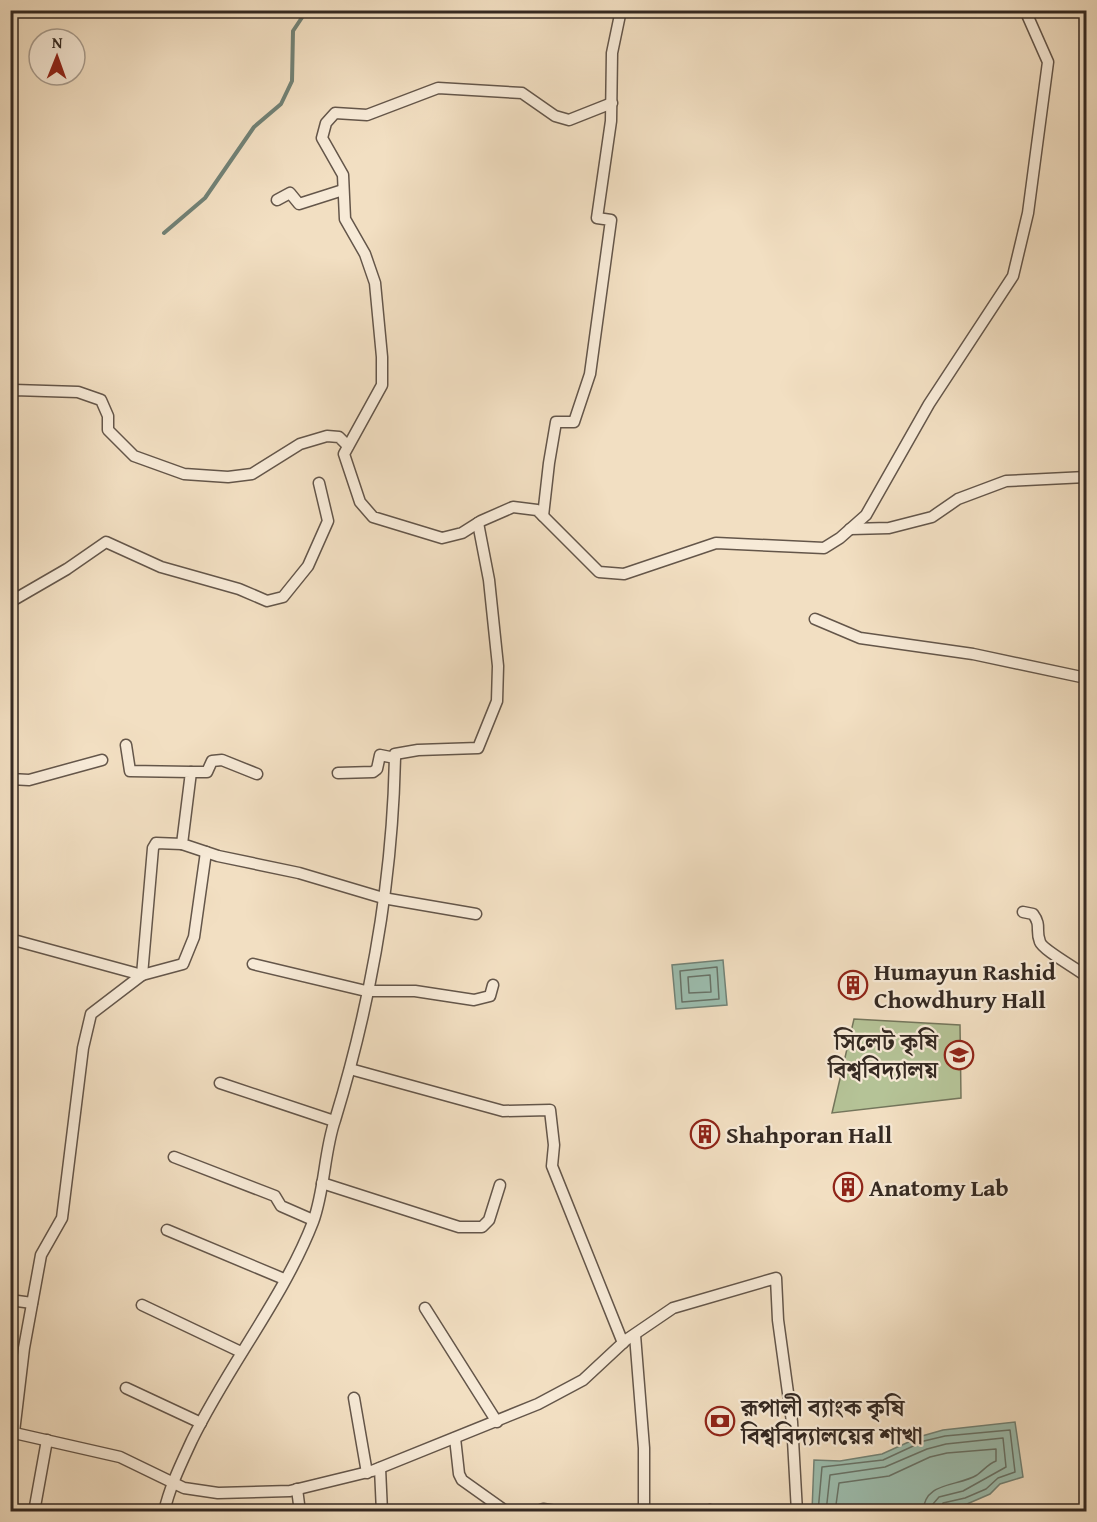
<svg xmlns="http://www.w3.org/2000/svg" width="1097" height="1522" viewBox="0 0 1097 1522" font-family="'Gentium Book Plus','Noto Serif Bengali',serif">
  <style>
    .green { fill: #b5c397; stroke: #74765c; stroke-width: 1.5 }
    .water { fill: #9cbdae; stroke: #728276; stroke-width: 1.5 }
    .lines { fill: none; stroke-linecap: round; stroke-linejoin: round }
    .shore { stroke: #687368; stroke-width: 1.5 }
    .stream { stroke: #728276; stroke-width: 4 }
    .street-casing { stroke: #64564a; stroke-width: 13 }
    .street { stroke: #f7ead7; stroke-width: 10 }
    .labels { text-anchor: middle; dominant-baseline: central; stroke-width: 4.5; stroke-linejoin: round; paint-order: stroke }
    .poi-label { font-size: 24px; font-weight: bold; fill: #342922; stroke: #f7ead7; text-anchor: start }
  </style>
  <rect width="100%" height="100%" fill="#f2dfc2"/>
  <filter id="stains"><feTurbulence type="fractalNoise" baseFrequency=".00333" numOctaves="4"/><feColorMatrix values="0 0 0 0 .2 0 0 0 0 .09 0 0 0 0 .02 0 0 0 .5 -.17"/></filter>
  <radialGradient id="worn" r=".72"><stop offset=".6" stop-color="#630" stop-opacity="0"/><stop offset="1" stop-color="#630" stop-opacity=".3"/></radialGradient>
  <!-- green -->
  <path class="green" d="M854,1019l106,6 1,73 -129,15z"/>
  <!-- water -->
  <g class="water">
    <path d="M723,960l4,45 -51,4 -4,-44z"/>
    <path d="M1015,1422l8,55 -23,7 -10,10 -23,10 -33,7h-122l2,-51 26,1 42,-7 40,-18 21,-6z"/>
  </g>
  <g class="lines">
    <!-- shore -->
    <g class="shore">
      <path d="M717,967l2,32 -37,3 -2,-31z"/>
      <path d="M710,975l1,17 -22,1 -1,-16z"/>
      <path d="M818,1512l4,-45 61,-7 41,-19 21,-5 65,-6 5,42 -17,6 -12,11 -21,9 -22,5 -4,9"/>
      <path d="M826,1512l4,-37 55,-8 42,-18 19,-5 57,-6 3,29 -43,24 -24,6 -6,7 -1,8"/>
      <path d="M835,1512l4,-29 50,-7 41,-19 17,-4 49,-4v12c-8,3 -12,9 -19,14 -19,12 -53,6 -54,37"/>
    </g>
    <!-- stream -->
    <path class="stream" d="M164,233l41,-35 49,-71 27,-23 11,-23 1,-50 14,-21"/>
    <!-- street casing -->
    <g class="street-casing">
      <g id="street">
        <path d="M612,103l-43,17 -14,-4 -33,-23 -84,-5 -71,27 -32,-2 -9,10 -4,15 21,37 2,44 20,35 10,29 7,74v28l-38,69 16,48 13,15 69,21 20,-5 19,-12 32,-14 24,3 62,62 25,2 92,-31 108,5 16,-10 26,-23 63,-111 84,-128 15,-63 20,-151 -23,-52"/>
        <path d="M277,200l13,-7 9,11 44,-14"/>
        <path d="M10,393l4,-3 64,2 23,8 7,16v14l26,26 50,18 44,3 24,-3 48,-30 27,-8 12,1 9,9"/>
        <path d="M543,516l6,-53 7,-41h18l16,-48 21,-154 -14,-2 14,-97 1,-68 9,-43"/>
        <path d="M850,529l39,-1 43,-11 26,-18 48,-18 80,-4"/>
        <path d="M10,602l57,-33 39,-27 55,25 78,22 28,12 16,-4 25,-31 20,-45 -9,-38"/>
        <path d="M815,619l45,19 113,16 113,24"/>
        <path d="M126,745l4,26 61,1 -9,72 36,12 81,17 84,25 93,16"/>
        <path d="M191,772h16l5,-11 10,-1 35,14"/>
        <path d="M338,773l35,-1 4,-3 3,-14 15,3"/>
        <path d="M10,779l19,1 73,-20"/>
        <path d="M1023,912l10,2c9,12 2,16 7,28 3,8 36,26 46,34"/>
        <path d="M10,939l132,36"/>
        <path d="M253,964l113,27h49l59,9 16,-4 3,-11"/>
        <path d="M142,975l11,-127 3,-5 26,1"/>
        <path d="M350,1069l153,42 47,-1 4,35 -2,21 71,177"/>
        <path d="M220,1083l114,38"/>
        <path d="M174,1157l101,39 6,10 32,14"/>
        <path d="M322,1183l137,44h23l7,-7 11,-35"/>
        <path d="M167,1230l117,49"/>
        <path d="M10,1300l22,3"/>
        <path d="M142,1305l99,47"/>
        <path d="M425,1308l72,114"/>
        <path d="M635,1335l9,113v64"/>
        <path d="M126,1388l75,35"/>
        <path d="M354,1398l13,75"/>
        <path d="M10,1432l110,25 64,31 34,5 72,-2 82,-20 166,-67 45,-24 43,-40 47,-32 103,-30 2,42 14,102 5,90"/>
        <path d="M14,1432l10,-84 17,-93 21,-37 21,-170 8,-34 51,-39 41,-11 11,-27 12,-85"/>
        <path d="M455,1438l4,36 3,6 45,32"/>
        <path d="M380,1468l2,44"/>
        <path d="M297,1489l3,23"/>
        <path d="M34,1512l13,-72"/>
        <path d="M164,1512c6,-26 17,-48 28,-72 36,-74 92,-143 121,-218 12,-33 11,-70 22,-102 36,-118 58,-243 60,-366l23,-4 60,-2 19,-47 1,-35 -9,-86 -11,-57"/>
        <path d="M535,1512l8,-3 20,3"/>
        <path d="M708,1512l2,-2"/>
      </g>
    </g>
    <!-- street -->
    <use href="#street" class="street"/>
  </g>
  <!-- icons -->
  <defs>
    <g id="building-ring" transform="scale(1.5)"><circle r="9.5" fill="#f7ead7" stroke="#8f2418" stroke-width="1.5"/><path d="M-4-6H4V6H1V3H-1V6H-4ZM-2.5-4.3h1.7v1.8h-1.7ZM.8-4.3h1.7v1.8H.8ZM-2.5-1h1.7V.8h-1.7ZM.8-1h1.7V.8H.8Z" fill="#8f2418"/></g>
    <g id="university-ring" transform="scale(1.5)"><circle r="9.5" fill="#f7ead7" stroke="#8f2418" stroke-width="1.5"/><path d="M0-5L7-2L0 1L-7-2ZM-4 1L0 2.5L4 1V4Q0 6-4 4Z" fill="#8f2418"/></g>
    <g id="bank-ring" transform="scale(1.5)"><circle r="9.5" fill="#f7ead7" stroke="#8f2418" stroke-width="1.5"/><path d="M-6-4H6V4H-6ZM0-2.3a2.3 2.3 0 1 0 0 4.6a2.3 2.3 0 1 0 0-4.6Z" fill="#8f2418"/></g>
  </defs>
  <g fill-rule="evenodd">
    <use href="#building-ring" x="853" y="985"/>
    <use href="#university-ring" x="959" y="1055"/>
    <use href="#building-ring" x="705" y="1134"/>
    <use href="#building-ring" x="848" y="1187"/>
    <use href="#bank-ring" x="720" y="1421"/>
  </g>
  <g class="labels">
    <!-- poi labels -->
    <g class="poi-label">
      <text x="874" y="971">Humayun Rashid<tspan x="874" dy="28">Chowdhury Hall</tspan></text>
      <text x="938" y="1041" text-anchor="end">সিলেট কৃষি<tspan x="938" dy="28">বিশ্ববিদ্যালয়</tspan></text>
      <text x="726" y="1134">Shahporan Hall</text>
      <text x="869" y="1187">Anatomy Lab</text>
      <text x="741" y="1407">রূপালী ব্যাংক কৃষি<tspan x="741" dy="28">বিশ্ববিদ্যালয়ের শাখা</tspan></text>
    </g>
  </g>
  <!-- margin -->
  <rect width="1097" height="1522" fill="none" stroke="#f2dfc2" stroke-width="36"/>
  <rect x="12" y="12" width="1073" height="1498" fill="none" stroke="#342922" stroke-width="3"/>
  <rect x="18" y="18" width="1061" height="1486" fill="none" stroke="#342922" stroke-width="1.5"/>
  <!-- north arrow -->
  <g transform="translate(57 57) rotate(1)"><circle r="28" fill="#f7ead7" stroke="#a99d8f" stroke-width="1.5"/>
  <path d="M0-4.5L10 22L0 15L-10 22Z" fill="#8f2418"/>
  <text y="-9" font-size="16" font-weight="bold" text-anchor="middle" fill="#342922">N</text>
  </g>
  <rect width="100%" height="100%" filter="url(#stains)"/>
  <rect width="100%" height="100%" fill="url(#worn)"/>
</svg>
